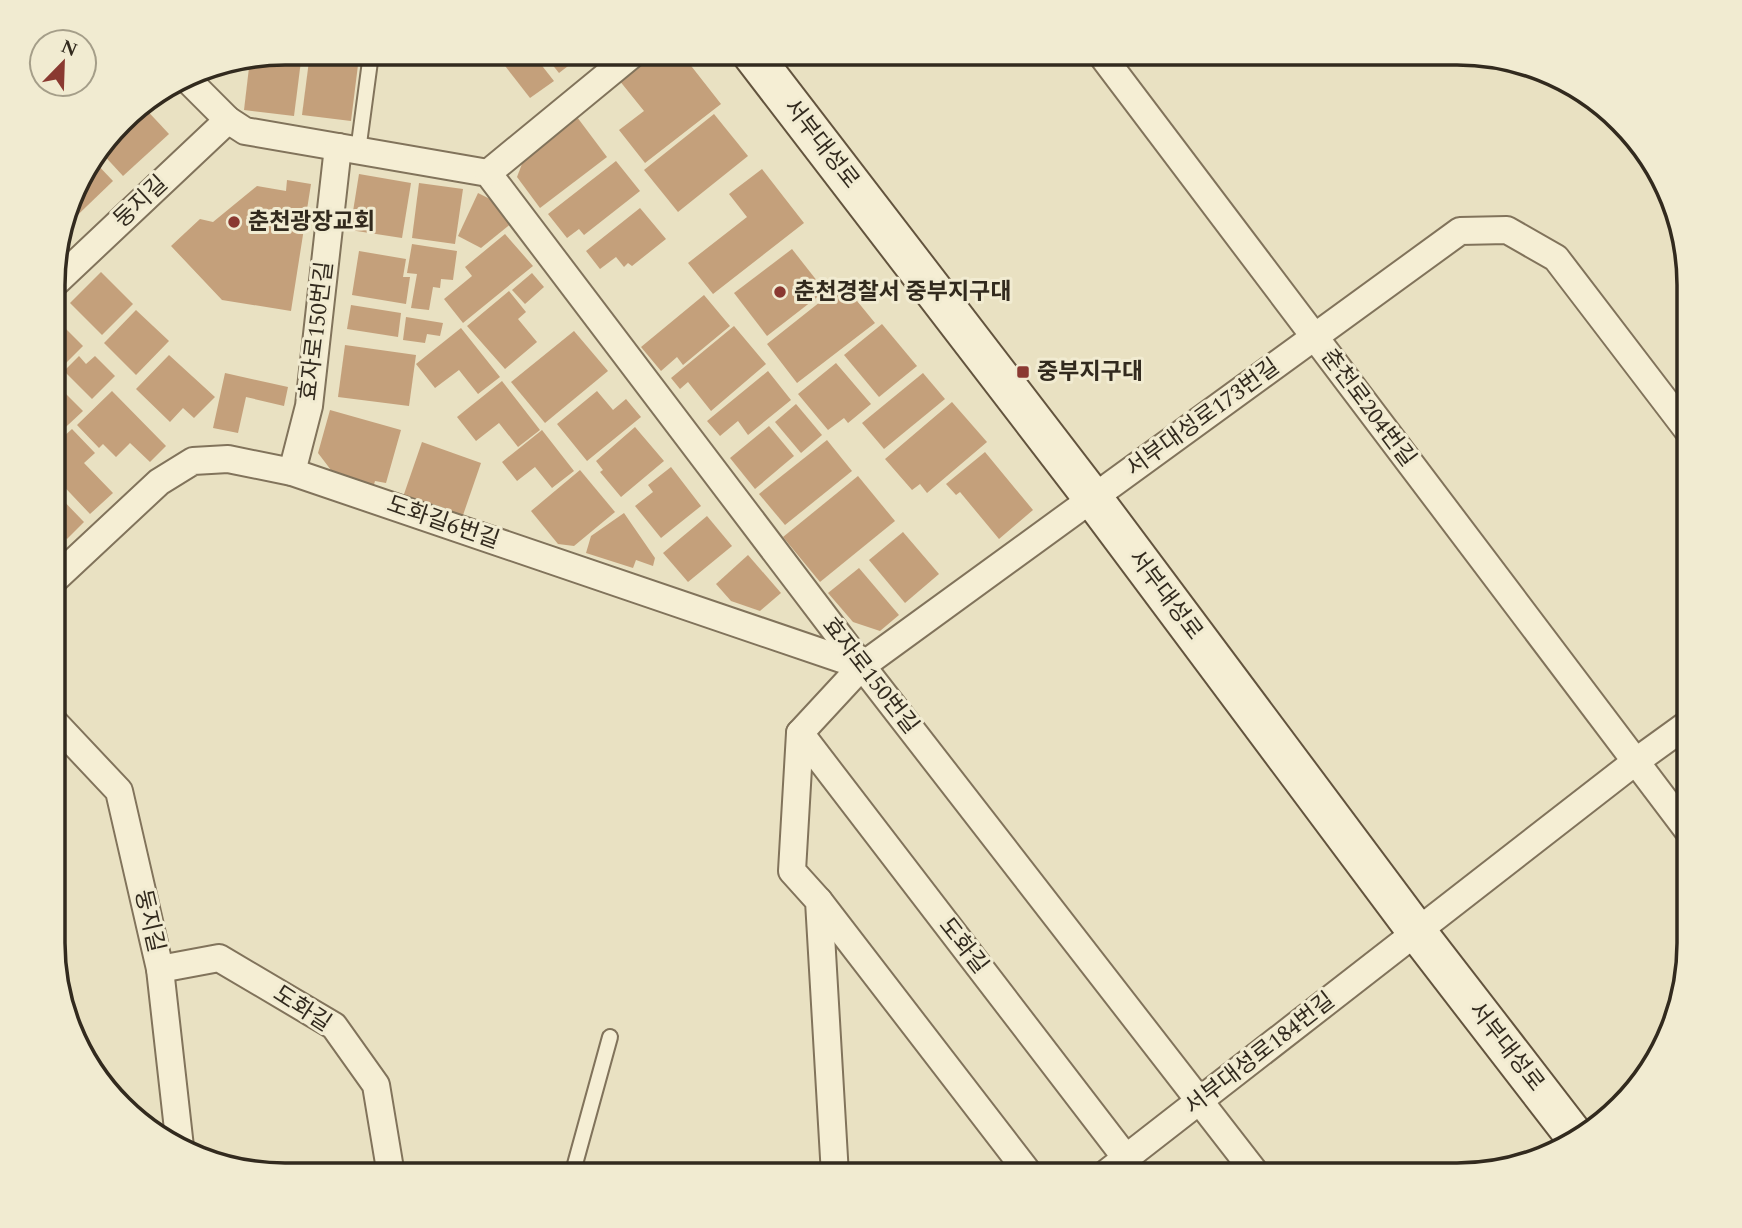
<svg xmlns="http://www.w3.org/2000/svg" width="1742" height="1228" viewBox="0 0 1742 1228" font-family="Spectral,'Noto Sans KR',serif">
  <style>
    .building { fill: #c4a07b }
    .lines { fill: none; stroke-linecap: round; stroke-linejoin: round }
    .lane-casing { stroke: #81735b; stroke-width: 18 }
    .street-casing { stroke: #81735b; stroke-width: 30 }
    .secondary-casing { stroke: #63543e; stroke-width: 42 }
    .lane { stroke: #f5eed4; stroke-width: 14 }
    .street { stroke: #f5eed4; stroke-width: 26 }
    .secondary { stroke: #f5eed4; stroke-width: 38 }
    .poi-dot { fill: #8a3931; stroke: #f1ebd1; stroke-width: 2.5 }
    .labels { text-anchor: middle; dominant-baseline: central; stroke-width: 6; stroke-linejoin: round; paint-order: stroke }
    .street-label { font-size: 23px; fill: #322a1e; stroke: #f1ebd1 }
    .poi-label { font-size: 23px; font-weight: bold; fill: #322a1e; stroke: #f1ebd1; text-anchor: start }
    .rim { fill: none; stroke: #322a1e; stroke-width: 3.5 }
  </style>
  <rect width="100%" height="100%" fill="#e9e1c2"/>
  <!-- building -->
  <g class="building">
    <path d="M284,53h18l-8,63 -50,-6 6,-51z"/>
    <path d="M310,53l49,4 -8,64 -49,-6z"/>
    <path d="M495,53h37l22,28 -24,17z"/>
    <path d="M543,53h42l-26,20z"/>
    <path d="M654,53h27l40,51 -76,59 -26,-33 25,-19 -25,-31z"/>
    <path d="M141,104l28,30 -46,42 -23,-25 31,-41z"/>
    <path d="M714,114l34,42 -70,56 -34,-42z"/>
    <path d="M577,117l30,40 -67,51 -23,-31 8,-21z"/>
    <path d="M93,160l20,21 -52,50 16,-49z"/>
    <path d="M616,161l24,30 -56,44 -5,-6 -12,9 -19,-24z"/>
    <path d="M762,169l42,54 -91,71 -25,-31 59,-46 -18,-23z"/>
    <path d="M359,174l52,9 -9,55 -52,-8z"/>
    <path d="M287,180l24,4 -20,127 -69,-11 -51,-54 29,-27 13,3 44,-36 29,5z"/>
    <path d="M419,183l44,6 -8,55 -43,-6z"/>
    <path d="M478,193l20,10 15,19 -32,26 -23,-12z"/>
    <path d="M640,208l26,31 -34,27 -4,-3 -4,4 -8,-10 -16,12 -14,-18z"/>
    <path d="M505,234l28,32 -70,57 -19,-24 28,-23 -7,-9z"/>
    <path d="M412,244l45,7 -4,29 -12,-1 -1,9 -7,-1 -4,23 -18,-2 6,-34 -10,-1z"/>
    <path d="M792,249l33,42 -58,45 -33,-43z"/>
    <path d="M359,251l47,8 -3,18h7l-4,27 -54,-9z"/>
    <path d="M101,272l32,32 -31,31 -32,-32z"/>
    <path d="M532,273l12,14 -19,17 -13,-14z"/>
    <path d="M849,279l10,13 -6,4 22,27 -78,60 -30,-39z"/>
    <path d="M509,291l17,21 -8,7 19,23 -32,27 -38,-43z"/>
    <path d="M704,295l26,31 -47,39 -6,-8 -16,14 -20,-24z"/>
    <path d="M351,305l50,8 -3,24 -51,-8z"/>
    <path d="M136,310l33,31 -33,34 -32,-32z"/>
    <path d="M406,317l37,6 -3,13 -13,-2 -2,9 -22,-3z"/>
    <path d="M882,324l35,42 -38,31 -35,-42z"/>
    <path d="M62,325l21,21 -23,23 -6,-6v-30z"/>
    <path d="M734,326l32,38 -55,47 -23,-29 -8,7 -9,-11z"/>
    <path d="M461,328l39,49 -22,17 -19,-24 -24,18 -19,-24z"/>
    <path d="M574,331l34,40 -63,52 -34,-41z"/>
    <path d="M345,345l71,10 -7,51 -71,-9z"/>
    <path d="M169,355l46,42 -21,21 -11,-10 -13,14 -34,-33z"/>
    <path d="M79,356l7,8 9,-8 20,20 -23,23 -28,-28z"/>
    <path d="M836,363l35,41 -23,19 -4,-5 -16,12 -30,-36z"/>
    <path d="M768,371l23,29 -43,35 -10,-14 -18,15 -13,-15z"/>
    <path d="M225,373l63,14 -4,19 -38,-9 -8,36 -25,-5z"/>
    <path d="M923,373l22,26 -61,50 -22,-26z"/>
    <path d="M502,381l38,49 -22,17 -19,-24 -23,18 -19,-24z"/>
    <path d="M54,382l29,29 -29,27z"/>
    <path d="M112,391l54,55 -16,16 -20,-19 -14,14 -13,-13 -4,4 -22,-23z"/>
    <path d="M597,391l16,19 13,-11 15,18 -54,44 -30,-37z"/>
    <path d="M952,402l35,40 -60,51 -7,-9 -8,6 -27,-31z"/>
    <path d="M796,404l26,31 -21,18 -26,-31z"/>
    <path d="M330,410l71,20 -15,53 -11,-2 -2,7 -36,-10 -19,-25z"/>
    <path d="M769,426l25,30 -39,33 -25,-31z"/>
    <path d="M635,427l29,34 -43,36 -21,-25 3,-2 -7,-9z"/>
    <path d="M72,429l23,24 -11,10 29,30 -23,21 -36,-38v-31z"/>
    <path d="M542,430l32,41 -22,17 -17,-21 -18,14 -15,-19z"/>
    <path d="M827,440l25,31 -67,54 -26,-31z"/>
    <path d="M422,442l59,21 -19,55 -59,-21z"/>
    <path d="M985,452l48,58 -34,29 -39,-47 -4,3 -10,-11z"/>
    <path d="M671,467l30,39 -40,32 -26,-32 18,-14 -5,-7z"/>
    <path d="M580,470l35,42 -41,34 -16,-2 -27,-33z"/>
    <path d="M858,476l37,45 -75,61 -37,-45z"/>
    <path d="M54,491l30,31 -17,17 -13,-13z"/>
    <path d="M624,513l31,45 -2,8 -17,-6 -3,8 -47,-15 5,-17z"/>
    <path d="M707,516l25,30 -44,36 -25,-29z"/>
    <path d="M903,532l36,42 -34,29 -36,-43z"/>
    <path d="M748,555l33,38 -21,18 -29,-10 -15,-17z"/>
    <path d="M859,568l40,47 -19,16 -27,-9 -25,-29z"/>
  </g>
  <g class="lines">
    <!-- lane casing -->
    <g class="lane-casing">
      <g id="lane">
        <path d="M358,151l13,-97"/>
        <path d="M572,1175l38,-138"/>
      </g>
    </g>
    <!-- street casing -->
    <g class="street-casing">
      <g id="street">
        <path d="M1100,53l589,779"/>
        <path d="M185,77l43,43 17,11 243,42 374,493 395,509"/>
        <path d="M488,173l146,-120"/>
        <path d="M54,284l174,-164"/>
        <path d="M292,472l17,-66 29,-259"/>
        <path d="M54,580l105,-98 34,-21 35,-2 64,13 570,194"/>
        <path d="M54,722l65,69 41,178 20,178"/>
        <path d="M800,733l326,425"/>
        <path d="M819,901l211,274"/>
        <path d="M160,969l59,-11 115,68 42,59 15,90"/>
        <path d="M835,1175l-16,-274 -27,-30 8,-138 62,-67 598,-435 47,-1 49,28 133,174"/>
        <path d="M1104,1175l531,-413 54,-39"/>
      </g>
    </g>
    <!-- secondary casing -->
    <g class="secondary-casing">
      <path id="secondary" d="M751,53l341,444 325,435 159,206"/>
    </g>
    <!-- lane -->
    <use href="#lane" class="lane"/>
    <!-- street -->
    <use href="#street" class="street"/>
    <!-- secondary -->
    <use href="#secondary" class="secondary"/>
  </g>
  <!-- markers -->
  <g class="poi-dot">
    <circle cx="234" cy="222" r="7"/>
    <circle cx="780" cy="292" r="7"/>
    <rect x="1016" y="365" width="14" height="14" rx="3.5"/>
  </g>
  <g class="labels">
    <!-- street labels -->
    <g class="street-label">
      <text transform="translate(821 144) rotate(52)">서부대성로</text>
      <text transform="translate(141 202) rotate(-43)">둥지길</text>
      <text transform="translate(317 331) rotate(-83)">효자로150번길</text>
      <text transform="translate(1368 408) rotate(53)">춘천로204번길</text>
      <text transform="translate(1203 418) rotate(-36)">서부대성로173번길</text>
      <text transform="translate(443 523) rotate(19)">도화길6번길</text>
      <text transform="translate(1165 595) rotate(53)">서부대성로</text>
      <text transform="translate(870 676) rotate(52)">효자로150번길</text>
      <text transform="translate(149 921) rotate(77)">둥지길</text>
      <text transform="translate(963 946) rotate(52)">도화길</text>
      <text transform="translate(302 1009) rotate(33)">도화길</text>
      <text transform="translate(1506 1047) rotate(52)">서부대성로</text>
      <text transform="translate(1260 1054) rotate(-38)">서부대성로184번길</text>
    </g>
    <!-- poi labels -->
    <g class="poi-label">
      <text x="248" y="222">춘천광장교회</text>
      <text x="794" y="292">춘천경찰서 중부지구대</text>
      <text x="1037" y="372">중부지구대</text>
    </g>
  </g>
  <!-- crop -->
  <path d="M0 0H1742V1228H0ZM285 65H1457A220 220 0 0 1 1677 285V943A220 220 0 0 1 1457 1163H285A220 220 0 0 1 65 943V285A220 220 0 0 1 285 65Z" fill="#f1ebd1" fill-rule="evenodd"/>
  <path class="rim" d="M285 65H1457A220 220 0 0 1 1677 285V943A220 220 0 0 1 1457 1163H285A220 220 0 0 1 65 943V285A220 220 0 0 1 285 65Z"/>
  <!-- north arrow -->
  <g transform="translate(63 63) rotate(23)"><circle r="33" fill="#f1ebd1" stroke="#a59e89" stroke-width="2"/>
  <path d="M0-5L12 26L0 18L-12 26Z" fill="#8a3931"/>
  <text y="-10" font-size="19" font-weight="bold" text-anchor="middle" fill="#322a1e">N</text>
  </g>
</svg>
